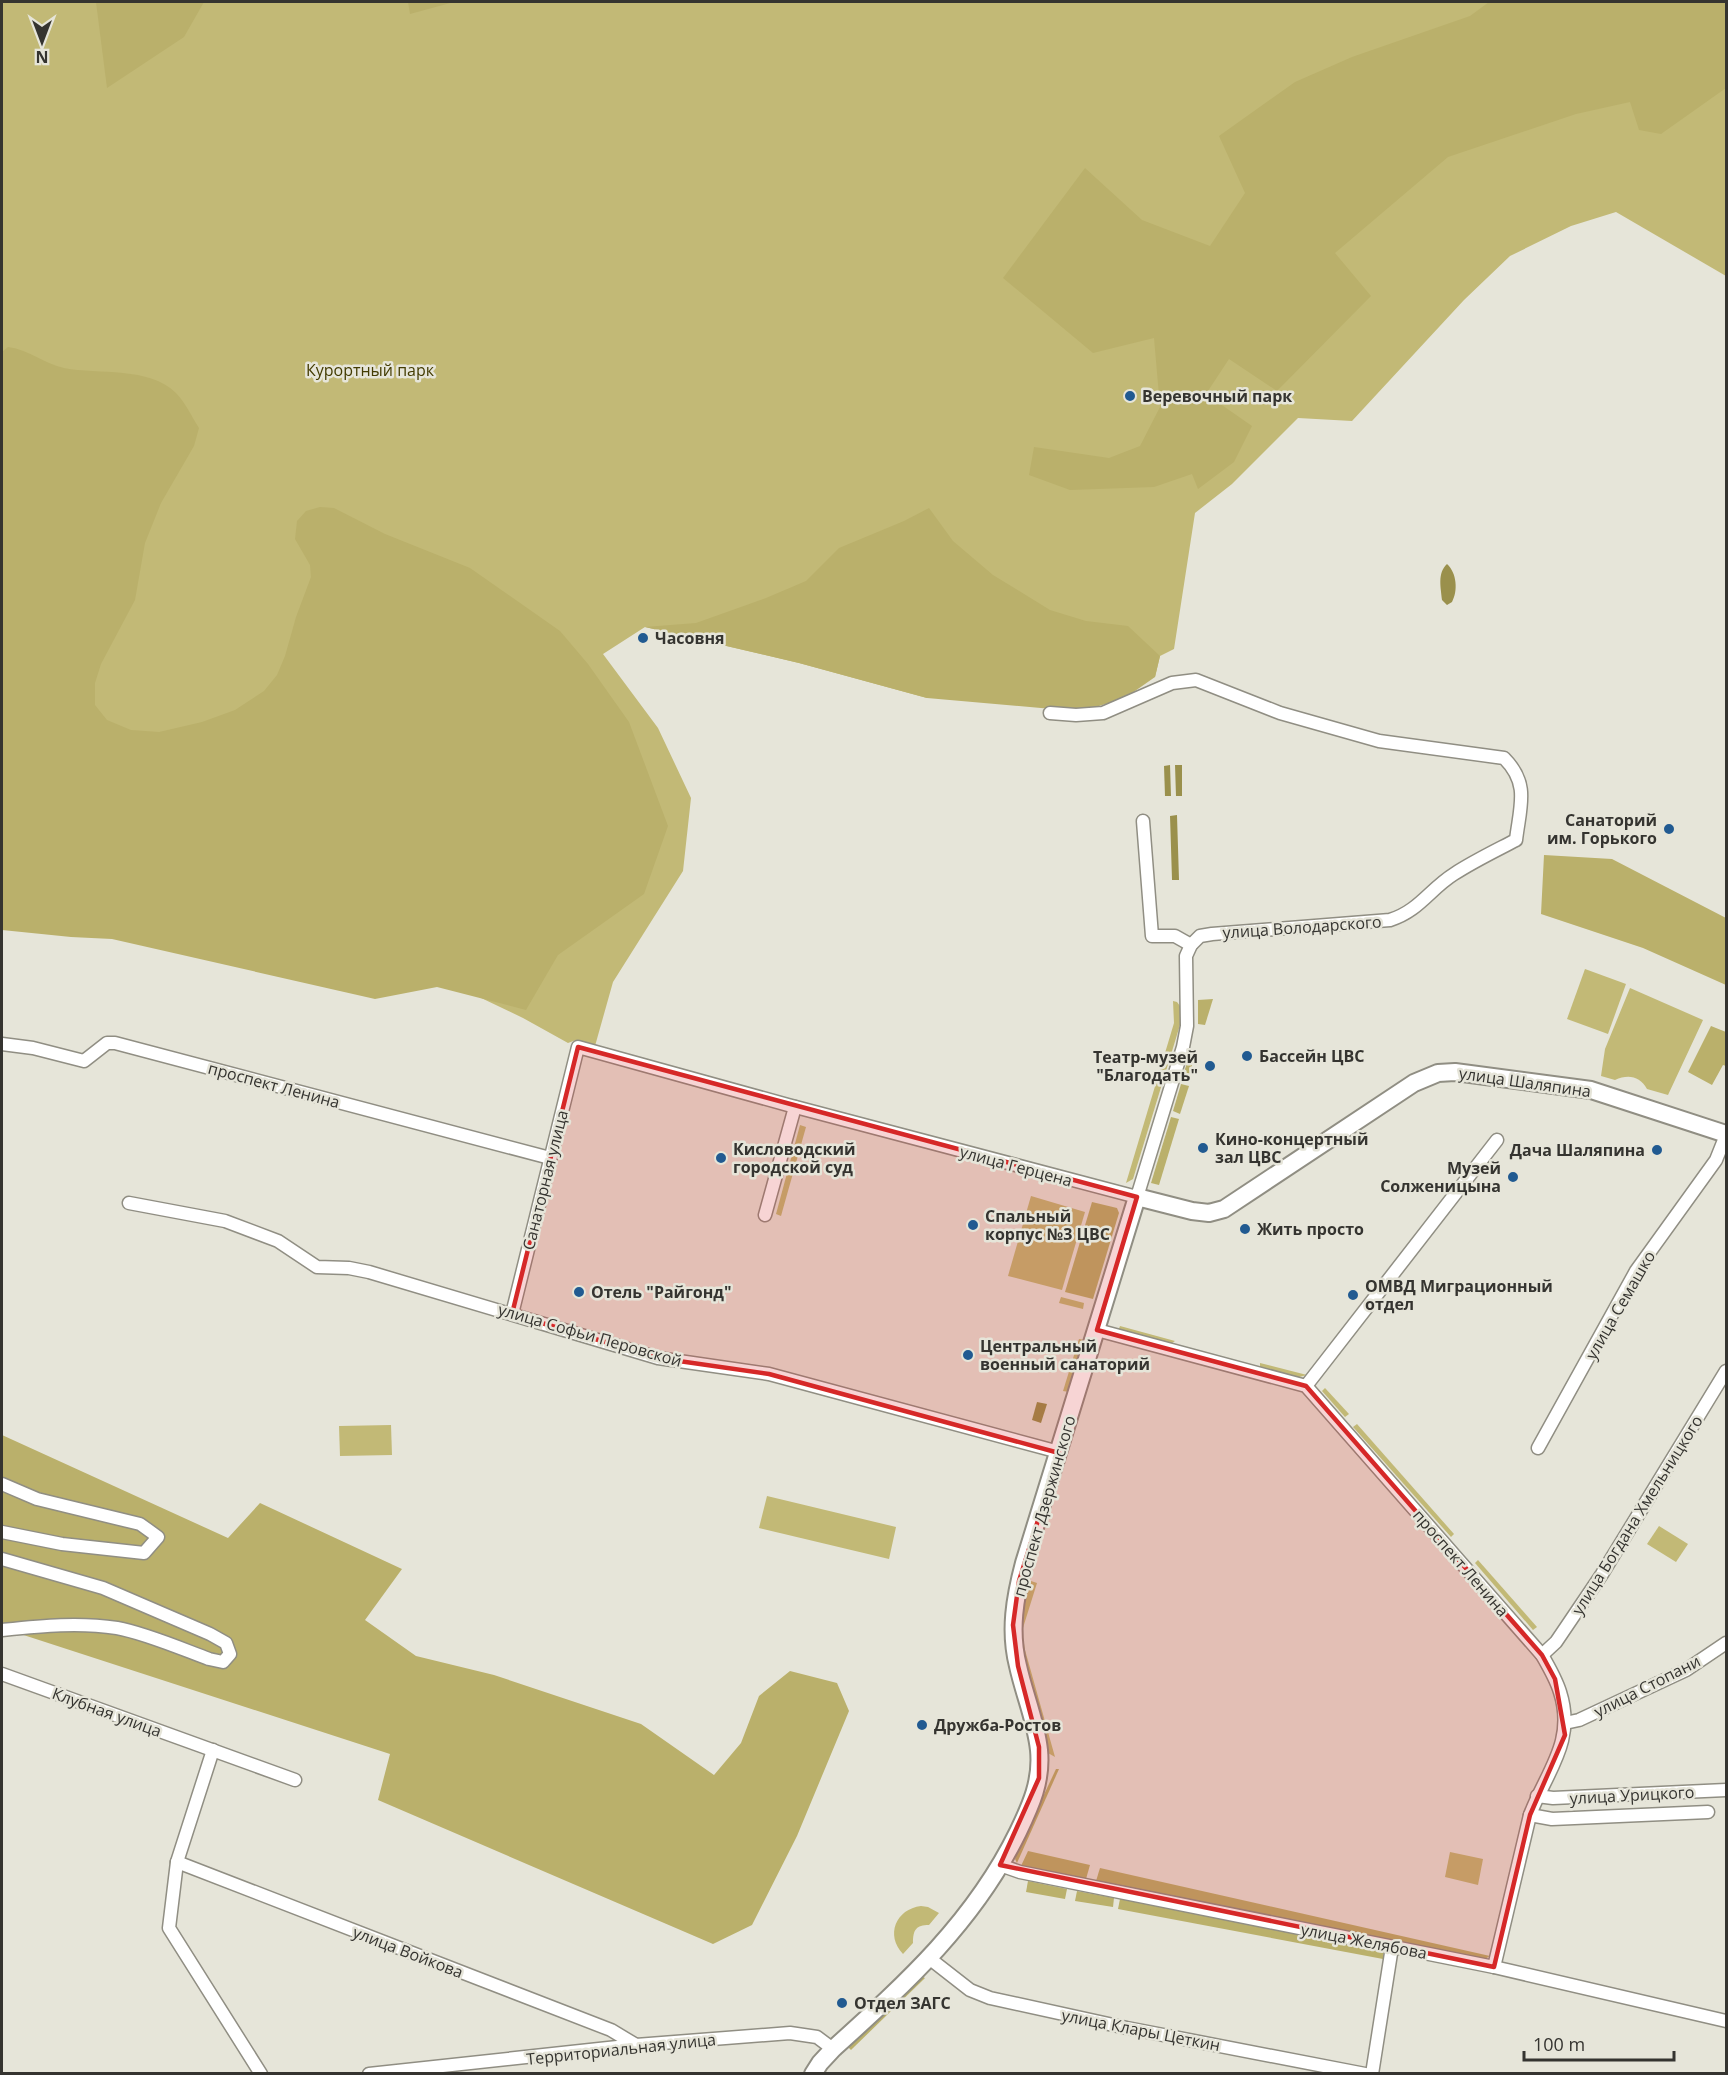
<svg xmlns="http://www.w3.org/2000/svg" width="1728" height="2075" viewBox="0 0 1728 2075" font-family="'Open Sans',sans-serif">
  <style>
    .green { fill: #c2b976 }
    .forest { fill: #bab06b }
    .water { fill: #9a904c }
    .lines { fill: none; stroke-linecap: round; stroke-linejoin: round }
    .minor-casing { stroke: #908e83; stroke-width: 15 }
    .secondary-casing { stroke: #908e83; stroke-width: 20 }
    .minor { stroke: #fff; stroke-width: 12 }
    .secondary { stroke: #fff; stroke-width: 16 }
    .marked { fill: #d62828; fill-opacity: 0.2; stroke: #d62828; stroke-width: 4.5; stroke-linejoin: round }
    .poi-dot { fill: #215a91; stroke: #e6e5d9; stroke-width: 2 }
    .labels { text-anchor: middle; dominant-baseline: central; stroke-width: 5; stroke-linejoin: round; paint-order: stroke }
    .park-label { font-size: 16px; fill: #443c02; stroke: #e6e5d9 }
    .poi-label { font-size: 16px; font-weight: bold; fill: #353430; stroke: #e6e5d9; text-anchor: start }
    .street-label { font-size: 16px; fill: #353430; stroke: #e6e5d9 }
  </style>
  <rect width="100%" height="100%" fill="#e6e5d9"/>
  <!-- green -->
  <g class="green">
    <path d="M2,2h1724v274l-110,-64 -45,14 -61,30 -46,44 -112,121 -54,-3 -66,66 -37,29 -21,136 -14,7 -5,21 -228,21 -128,-35 -154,-36 -42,27 55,74 33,70 -8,73 -70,111 -18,64 -19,-6 -8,3 -45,-25 -113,-54 -408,-50z"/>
    <path d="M1585,969l41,15 -18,50 -41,-15z"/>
    <path d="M1630,988l73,32 -35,75 -21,-6c-7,-13 -19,-15 -32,-9l-14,-4 4,-27z"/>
    <path d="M1173,1001l4,1 3,4v19l-47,154 -7,4 48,-160z"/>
    <path d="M800,1125l6,2 -25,89 -5,-2z"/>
    <path d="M1031,1196l54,16 -23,78 -54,-14z"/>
    <path d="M1061,1297l23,6 -1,6 -24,-6z"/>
    <path d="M1120,1326l55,15 -6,4 -51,-14z"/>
    <path d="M1079,1339l6,1 -16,52 -6,-1z"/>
    <path d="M1260,1363l47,12 -12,3 -35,-10z"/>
    <path d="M1325,1388l24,26 -4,3 -23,-26z"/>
    <path d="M1357,1424l97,110 -3,3 -98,-110z"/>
    <path d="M391,1425l1,30 -52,1 -1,-30z"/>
    <path d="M767,1496l129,31 -7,32 -130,-31z"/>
    <path d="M1659,1526l29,18 -12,18 -29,-18z"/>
    <path d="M1478,1560l59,67 -4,3 -58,-67z"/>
    <path d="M1028,1580l9,3 -15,48 3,19 30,107 -7,-4 -27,-102 -1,-38z"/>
    <path d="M1450,1852l33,7 -5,26 -33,-8z"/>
    <path d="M921,1906l7,1 11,6 -10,12c-13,0 -16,5 -16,18l-10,11c-18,-19 -7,-45 18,-48z"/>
  </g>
  <!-- forest -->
  <g class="forest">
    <path d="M96,2h108l-20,35 -77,51z"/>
    <path d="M408,2h46l-44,12z"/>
    <path d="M1489,2h237v86l-65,46 -22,-4 -9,-28 -54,12 -128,43 -113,96 36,43 -94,95 -48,-32 -23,35 46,32 -18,36 -36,27 -6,-15 -38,13 -84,3 -41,-15 5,-28 75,11 31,-12 20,-39 -6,-69 -61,15 -90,-75 82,-110 57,52 68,26 35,-53 -26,-57 76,-54 57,-25 118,-41z"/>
    <path d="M8,347c22,3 37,17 56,21 35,7 85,-2 112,25 9,9 16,24 23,35l-5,18 -33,57 -16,40 -10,57 -34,64 -6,19v22l12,15 24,10 28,2 43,-10 33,-12 29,-19 13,-16 8,-19 11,-39 15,-40 -1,-12 -15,-26 2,-18 9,-10 14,-4 14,1 51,26 85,34 90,63 28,33 41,58 39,104 -24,68 -86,61 -32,55 -89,-23 -62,12 -263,-60 -41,-2 -69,-7v-578z"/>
    <path d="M929,508l24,33 40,34 57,35 36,11 42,5 32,30 -5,21 -30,21 -39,12 -34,-1 -125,-11 -128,-35 -154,-36 51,-4 70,-25 40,-17 33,-33 65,-27z"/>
    <path d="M1544,855l68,4 114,59v67l-83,-37 -102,-34z"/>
    <path d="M1213,999l-8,26 -7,-1v-24z"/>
    <path d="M1711,1026l15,6v34l-3,-1 -11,20 -24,-13z"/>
    <path d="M1191,1051l5,2 -8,25 -5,-3z"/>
    <path d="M1181,1084l8,2 -9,28 -7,-3z"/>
    <path d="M1171,1117l8,2 -20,66 -8,-2z"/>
    <path d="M1092,1202l25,6 2,5 -26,86 -28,-7z"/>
    <path d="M2,1435l226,103 32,-35 142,66 -37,51 51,36 78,19 147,49 73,51 27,-32 18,-47 31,-25 47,12 12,28 -52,125 -45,89 -39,19 -335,-144 12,-46 -388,-126z"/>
    <path d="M1056,1769h3l-42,94 -2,-4 2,-7z"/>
    <path d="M1028,1851l62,14 -4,14 -65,-13z"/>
    <path d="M1100,1868l390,88 -5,3 -389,-78z"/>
    <path d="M1028,1881l39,8 -2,10 -39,-7z"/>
    <path d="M1077,1891l37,7 -1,9 -38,-6z"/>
    <path d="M1120,1899l264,53 -1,7 -265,-50z"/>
    <path d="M923,1977l2,1 -74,72 -4,-4 68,-64z"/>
  </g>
  <!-- water -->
  <g class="water">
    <path d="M1447,564c10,9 11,27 5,38l-5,3 -5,-5c-1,-12 -5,-27 5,-36z"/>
    <path d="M1170,765l1,31h-6l-1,-30z"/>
    <path d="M1175,765h7v31h-6z"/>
    <path d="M1177,815l2,65h-7l-2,-64z"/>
    <path d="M1037,1402l10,2 -6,19 -9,-3z"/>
  </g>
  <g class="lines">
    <!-- minor casing -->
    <g class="minor-casing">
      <g id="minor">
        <path d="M1143,821l9,115h23l16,9"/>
        <path d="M2,1044l31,4 51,13 23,-18h8l435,115"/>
        <path d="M129,1203l96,18 53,20 39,26 32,1 20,4 289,86 111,16 290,78"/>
        <path d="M765,1215l30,-108"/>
        <path d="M512,1314l66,-267 210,58 349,92 46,-150 4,-21 -1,-70 5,-11 9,-9 12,-2 178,-14c29,-9 40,-31 64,-46 20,-13 41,-23 62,-34 4,-34 14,-56 -12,-82l-125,-17 -99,-28 -84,-33 -24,3 -69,30 -27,2 -26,-2"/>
        <path d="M1097,1330l209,56 236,269c7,12 14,24 18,37 16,50 -14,80 -30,123l-36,152"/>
        <path d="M1306,1386l191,-246"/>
        <path d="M1538,1448l98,-177 80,-111 10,-25"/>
        <path d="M2,1484l35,15 103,25 18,13 -14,16 -82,-9 -60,-12"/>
        <path d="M2,1559l101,29 107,46 16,9 4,11 -7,8 -14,-3c-27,-10 -64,-26 -92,-31 -39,-6 -76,-2 -115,2"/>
        <path d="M1542,1655l14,-13 46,-68 124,-203"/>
        <path d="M2,1674l293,106"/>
        <path d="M1565,1723l14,-3 107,-50 40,-27"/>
        <path d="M213,1750l-36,112 -8,66 92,146"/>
        <path d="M1537,1796l16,2 173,-8"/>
        <path d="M1530,1815l22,4 156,-7"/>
        <path d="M177,1862l434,168 25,15"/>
        <path d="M1000,1865l20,7 474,95 232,54"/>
        <path d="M929,1958l41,32 20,8 137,30 238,46"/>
        <path d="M369,2074l267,-29 154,-12 27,4 16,12"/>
        <path d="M1372,2074l20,-127"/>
      </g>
    </g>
    <!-- secondary casing -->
    <g class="secondary-casing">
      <path id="secondary" d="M813,2074l7,-11 13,-14c73,-66 141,-127 185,-217 13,-27 24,-51 21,-82 -3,-29 -15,-56 -21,-84 -9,-35 -3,-69 6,-103l113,-366 55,14 17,2 15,-4 190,-126 24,-10 17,-1 136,18 135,44"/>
    </g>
    <!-- minor -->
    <use href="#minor" class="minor"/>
    <!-- secondary -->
    <use href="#secondary" class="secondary"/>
  </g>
  <!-- marked area -->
  <path class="marked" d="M578,1047l559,150 -40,133 209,56 236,269 13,24 10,56 -35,80 -36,152 -494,-102 39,-87v-31l-21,-81 -5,-41 6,-44 40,-128 -290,-79 -111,-16 -146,-44z"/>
  <!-- markers -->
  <g class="poi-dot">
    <circle cx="1130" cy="396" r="6"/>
    <circle cx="643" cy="638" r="6"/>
    <circle cx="1669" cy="829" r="6"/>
    <circle cx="1247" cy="1056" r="6"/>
    <circle cx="1210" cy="1066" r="6"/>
    <circle cx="1203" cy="1148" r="6"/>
    <circle cx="1657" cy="1150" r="6"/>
    <circle cx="721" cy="1158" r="6"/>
    <circle cx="1513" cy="1177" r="6"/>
    <circle cx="973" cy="1225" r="6"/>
    <circle cx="1245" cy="1229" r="6"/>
    <circle cx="579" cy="1292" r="6"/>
    <circle cx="1353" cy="1295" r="6"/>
    <circle cx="968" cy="1355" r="6"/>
    <circle cx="922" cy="1725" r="6"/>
    <circle cx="842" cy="2003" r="6"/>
  </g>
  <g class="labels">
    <!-- park labels -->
    <g class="park-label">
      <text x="370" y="370">Курортный парк</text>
    </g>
    <!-- poi labels -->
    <g class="poi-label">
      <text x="1142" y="396">Веревочный парк</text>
      <text x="655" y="638">Часовня</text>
      <text x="1657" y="820" text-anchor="end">Санаторий<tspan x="1657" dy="18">им. Горького</tspan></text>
      <text x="1259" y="1056">Бассейн ЦВС</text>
      <text x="1198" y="1057" text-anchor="end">Театр-музей<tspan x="1198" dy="18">"Благодать"</tspan></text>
      <text x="1215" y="1139">Кино-концертный<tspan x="1215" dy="18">зал ЦВС</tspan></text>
      <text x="733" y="1149">Кисловодский<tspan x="733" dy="18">городской суд</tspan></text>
      <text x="1645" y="1150" text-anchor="end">Дача Шаляпина</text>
      <text x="1501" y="1168" text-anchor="end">Музей<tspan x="1501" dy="18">Солженицына</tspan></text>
      <text x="985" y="1216">Спальный<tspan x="985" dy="18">корпус №3 ЦВС</tspan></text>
      <text x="1257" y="1229">Жить просто</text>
      <text x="1365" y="1286">ОМВД Миграционный<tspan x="1365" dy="18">отдел</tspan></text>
      <text x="591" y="1292">Отель "Райгонд"</text>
      <text x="980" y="1346">Центральный<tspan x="980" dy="18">военный санаторий</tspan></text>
      <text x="934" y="1725">Дружба-Ростов</text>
      <text x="854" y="2003">Отдел ЗАГС</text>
    </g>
    <!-- street labels -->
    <g class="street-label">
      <text transform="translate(1302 927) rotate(-4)">улица Володарского</text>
      <text transform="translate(1525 1082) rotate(8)">улица Шаляпина</text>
      <text transform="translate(274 1085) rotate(15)">проспект Ленина</text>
      <text transform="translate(1016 1166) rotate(15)">улица Герцена</text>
      <text transform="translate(545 1180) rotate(-76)">Санаторная улица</text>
      <text transform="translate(1620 1305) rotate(-60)">улица Семашко</text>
      <text transform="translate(590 1335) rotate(16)">улица Софьи Перовской</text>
      <text transform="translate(1044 1506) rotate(-74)">проспект Дзержинского</text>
      <text transform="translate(1637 1515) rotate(-58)">улица Богдана Хмельницкого</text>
      <text transform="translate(1461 1563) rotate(49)">проспект Ленина</text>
      <text transform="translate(1647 1686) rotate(-27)">улица Стопани</text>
      <text transform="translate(107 1712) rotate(20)">Клубная улица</text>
      <text transform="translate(1632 1795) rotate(-3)">улица Урицкого</text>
      <text transform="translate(1364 1941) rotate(11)">улица Желябова</text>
      <text transform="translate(408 1952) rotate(21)">улица Войкова</text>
      <text transform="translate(1141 2030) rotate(11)">улица Клары Цеткин</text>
      <text transform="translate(621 2049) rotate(-6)">Территориальная улица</text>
    </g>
  </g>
  <!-- border -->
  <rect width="1728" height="2075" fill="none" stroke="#353430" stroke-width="6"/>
  <!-- north arrow -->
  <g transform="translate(42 42) rotate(180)" stroke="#e6e5d9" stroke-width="4.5" paint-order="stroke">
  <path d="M0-4.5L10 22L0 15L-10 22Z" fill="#353430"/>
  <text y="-9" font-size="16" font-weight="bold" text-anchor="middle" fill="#353430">N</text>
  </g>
  <!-- scale -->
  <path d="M1524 2051v9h150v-9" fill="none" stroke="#353430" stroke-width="3"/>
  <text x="1533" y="2051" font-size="18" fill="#353430" stroke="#e6e5d9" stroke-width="4.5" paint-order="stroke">100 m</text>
</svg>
